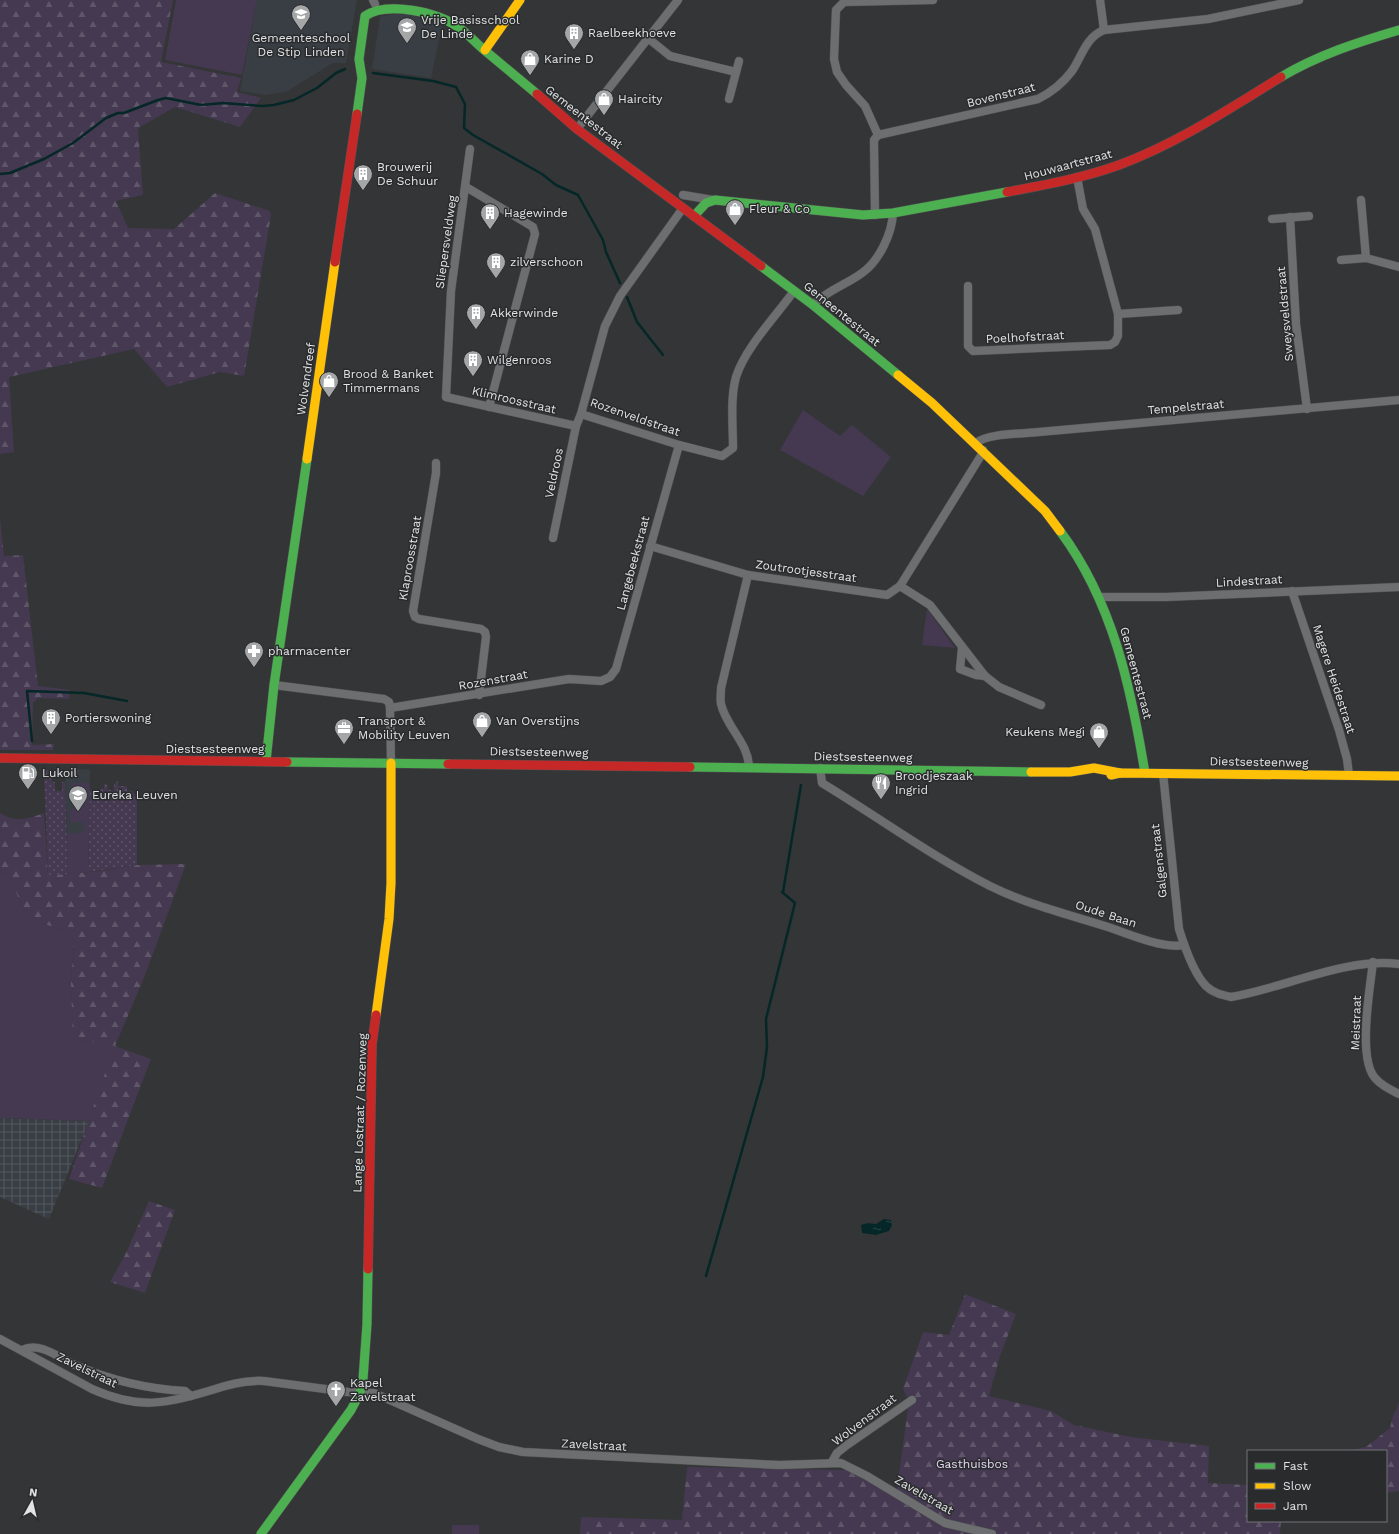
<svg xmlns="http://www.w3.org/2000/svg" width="1399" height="1534" viewBox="0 0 1399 1534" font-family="'Work Sans',sans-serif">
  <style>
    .built { fill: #393e44 }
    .industrial { fill: url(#industrial-grid) }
    .green { fill: #443950 }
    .forest { fill: url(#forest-firs) }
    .garden { fill: url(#garden-dots) }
    .water { fill: url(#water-ripples) }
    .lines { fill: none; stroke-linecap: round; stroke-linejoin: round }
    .stream { stroke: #052727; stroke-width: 2.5 }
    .street-casing { stroke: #505151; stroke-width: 9 }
    .fast-casing { stroke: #505151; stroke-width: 10 }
    .slow-casing { stroke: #505151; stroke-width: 10 }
    .jam-casing { stroke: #505151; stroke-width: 10 }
    .street { stroke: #6d6e6f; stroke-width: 8 }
    .fast { stroke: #4caf50; stroke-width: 9 }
    .slow { stroke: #ffc107; stroke-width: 9 }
    .jam { stroke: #c62828; stroke-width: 9 }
    .labels { text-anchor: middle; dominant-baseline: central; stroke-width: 3; stroke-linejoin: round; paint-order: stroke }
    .poi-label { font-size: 12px; fill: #e1e3e4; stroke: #292b2d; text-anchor: start }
    .street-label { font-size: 12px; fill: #e1e3e4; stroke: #292b2d }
    .park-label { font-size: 12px; fill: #e5d5f7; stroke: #292b2d }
  </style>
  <defs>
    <pattern id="industrial-grid" width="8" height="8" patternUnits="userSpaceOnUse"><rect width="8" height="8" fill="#393e44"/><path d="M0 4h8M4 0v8" fill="none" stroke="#555a5f"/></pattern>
    <pattern id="forest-firs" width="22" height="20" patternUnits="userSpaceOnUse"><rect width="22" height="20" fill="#443950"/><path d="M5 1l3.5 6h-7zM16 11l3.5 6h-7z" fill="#5f5669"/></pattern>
    <pattern id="garden-dots" width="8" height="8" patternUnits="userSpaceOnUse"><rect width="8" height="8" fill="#443950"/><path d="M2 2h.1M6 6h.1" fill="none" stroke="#5f5669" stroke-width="1.8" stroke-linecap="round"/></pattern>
    <pattern id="water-ripples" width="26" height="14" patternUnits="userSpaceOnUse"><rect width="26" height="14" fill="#052727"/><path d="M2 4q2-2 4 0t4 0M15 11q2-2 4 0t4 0" fill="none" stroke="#294646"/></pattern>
  </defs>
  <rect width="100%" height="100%" fill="#343536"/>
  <!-- built -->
  <g class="built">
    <path d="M257,0h100l-11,63h-13l-47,29 -21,3 -25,-4z"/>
    <path d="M401,11l41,15 -11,52 -59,-9 8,-52z"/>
    <path d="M90,769l-2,103 -20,2 -3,-104z"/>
  </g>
  <!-- industrial -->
  <path class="industrial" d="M0,1118l89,3 -40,98 -49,-22z"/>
  <!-- green -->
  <g class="green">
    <path d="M176,0h81l-15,75 -77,-15z"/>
    <path d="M803,410l37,26 12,-11 39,32 -28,39 -83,-46z"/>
    <path d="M927,609l28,39 -33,-3z"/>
    <path d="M72,783h18l-2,89 -20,2 -1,-40 17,-2 -1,-10h-13l-1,-12 5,-1z"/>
    <path d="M0,873l11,4 11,32 18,14 29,8 5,10 -3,43 3,55 41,7 -26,75 -89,-3z"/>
    <rect x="452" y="1525" width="27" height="9"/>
  </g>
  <!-- forest -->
  <g class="forest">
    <path d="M0,0h173l-12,62 80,16 -4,14 24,6 -21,29 -65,-20 -37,21 5,67 -27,6 12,27 46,1 41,-36 55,18 1,4 -27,161 -24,-4 -53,15 -33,-38 -125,28 5,75 -14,2z"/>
    <path d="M0,518l4,38 19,-1 15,131 32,4 -1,9 -31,-1 -5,5 -1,42 22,-1 -1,6h-53z"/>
    <path d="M0,813c15,10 29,6 44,0l4,62 44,-3 45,-7 49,-1 -42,114 -29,68 36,13 -49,129 -33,-9 31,-92 15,-41 -42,-7 -2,-55 3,-43 -5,-10 -29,-8 -18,-14 -11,-32 -11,-4z"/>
    <path d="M149,1201l26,9 -30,83 -35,-11 15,-27z"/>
    <path d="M965,1294l51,20 -16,42 -11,40 62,15 23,14 57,12 78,9 -1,37 40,2v36h33l-1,13h-700l1,-17 101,3 5,-53 159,3 50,26 13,-95 -6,-12 20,-57 26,3z"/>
    <path d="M1399,1403v88l-13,2v-42h-39l19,-4 24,-19 3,-12z"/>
  </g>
  <!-- garden -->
  <g class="garden">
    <path d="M44,770h8v12h3v9h7v-9h3l3,92 -20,1z"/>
    <path d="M118,781v5h9v5h5l5,5v69l-49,7 2,-81 14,-2v-5h3v5l7,2v-7z"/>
  </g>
  <!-- water -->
  <path class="water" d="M884,1219l7,1 1,5 -3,6 -13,4 -14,-2 -1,-8 6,-2 9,1z"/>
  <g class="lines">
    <!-- stream -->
    <g class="stream">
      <path d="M373,73l60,8 23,6 9,17 -1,24 9,7 69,39 14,11 22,10 25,45 3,12 14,31"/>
      <path d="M0,174l10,-1 34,-14 29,-16 33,-25 12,-5h6l34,-13 8,-2 35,7 22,-2 39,3 12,-1 20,-5 23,-12 19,-15 9,-4"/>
      <path d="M627,297l10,25 26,33"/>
      <path d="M32,741l-5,-50 57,2 43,8"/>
      <path d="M783,892l18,-107"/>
      <path d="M706,1276l57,-199 4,-30 -1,-28 29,-116 -13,-11"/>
    </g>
    <!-- street casing -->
    <g class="street-casing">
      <g id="street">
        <path d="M373,0l2,4"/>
        <path d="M1100,0l4,30"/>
        <path d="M649,39l21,17 66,16"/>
        <path d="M729,99l10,-38"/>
        <path d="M577,129l101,-129"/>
        <path d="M878,135l-13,-29 -19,-21 -9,-13 -3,-13 2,-49 8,-8 89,-2"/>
        <path d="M470,149l-19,142 -5,106 130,29"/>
        <path d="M466,187l67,40 2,7 -46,173"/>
        <path d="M683,195l30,5"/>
        <path d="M1361,200l5,58 33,9"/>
        <path d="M875,215l-1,-75 4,-5 160,-36c14,-7 25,-16 34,-28 10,-15 14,-34 32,-41l104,-11 91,-19"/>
        <path d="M1290,217l6,107 11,85"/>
        <path d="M1272,219l37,-3"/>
        <path d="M1341,260l25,-2"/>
        <path d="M968,286v60l5,5 137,-6 5,-3 3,-6v-22l-23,-85 -12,-20 -6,-32"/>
        <path d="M813,305c14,-15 33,-20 49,-32 17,-12 30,-39 31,-60"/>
        <path d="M1118,314l60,-4"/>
        <path d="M581,414l98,31 43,11 11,-8c0,-23 -3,-49 3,-71 9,-29 40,-61 58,-86"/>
        <path d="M976,443c12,-10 47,-9 63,-11l360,-32"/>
        <path d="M436,463v10l-23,138 2,6 4,2 62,10 4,3 1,5 -7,58"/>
        <path d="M553,538l23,-112 5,-12 24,-88 15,-30 63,-88"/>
        <path d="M650,546l98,29 139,20 13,-9 82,-132 1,-4"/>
        <path d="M748,575l-27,113c0,5 -1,11 0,16 5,23 28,39 28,64"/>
        <path d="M900,586l30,19 55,71 14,11 42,18"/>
        <path d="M1292,591l47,139 8,29 2,16"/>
        <path d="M1100,597h66l233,-10"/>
        <path d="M962,648l-2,21 16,6 9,1"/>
        <path d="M274,685l110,14 5,3 1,6 179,-29 32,2 9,-4 6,-8 63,-224"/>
        <path d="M390,708l1,55"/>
        <path d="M820,768l2,15c56,34 109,73 168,103 38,19 81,29 121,42 19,7 54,21 73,17"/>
        <path d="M1163,773l16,156c5,16 15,45 27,57 7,7 16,9 25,11 53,-9 116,-40 168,-33"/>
        <path d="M1373,962c-3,26 -16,99 3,117 6,7 15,11 23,15"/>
        <path d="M0,1339l92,50c47,21 73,15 120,1 17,-6 34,-10 52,-9l84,11 26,1 104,46 21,8 24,5 256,13 62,-2 26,13 78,47 47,11"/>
        <path d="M22,1350c18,-9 37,8 53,15 35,15 72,24 110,26l6,5"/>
        <path d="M832,1462l5,-9 10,-8 65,-45"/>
      </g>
    </g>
    <!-- fast casing -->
    <g class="fast-casing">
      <g id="fast">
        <path d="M1281,77c37,-22 77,-35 118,-47"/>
        <path d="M357,114l5,-36 -3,-19 6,-43c22,-15 72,-4 93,11 9,6 17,15 25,22 18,15 36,30 54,45"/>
        <path d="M694,216l12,-13 9,-3 148,15 30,-2 114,-21"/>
        <path d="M761,266l52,39 85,70"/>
        <path d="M1060,531c53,71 71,157 85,242"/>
        <path d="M266,761l8,-76 33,-226"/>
        <path d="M287,762l161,2"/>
        <path d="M690,767l341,5"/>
        <path d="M261,1534l90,-124 9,-17 3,-14 4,-55 1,-55"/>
      </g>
    </g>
    <!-- slow casing -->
    <g class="slow-casing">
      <g id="slow">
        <path d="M485,50l35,-50"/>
        <path d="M898,375l34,28 113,108 15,20"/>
        <path d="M307,459l28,-197"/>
        <path d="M1031,772h39l24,-4 26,5"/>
        <path d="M1111,775l9,-2 279,3"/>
        <path d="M376,1015l13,-96 2,-36v-120"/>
      </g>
    </g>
    <!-- jam casing -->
    <g class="jam-casing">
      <g id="jam">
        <path d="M537,94l40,35 184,137"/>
        <path d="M1007,192c37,-7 76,-14 112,-27 57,-21 110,-56 162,-88"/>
        <path d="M335,262l22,-148"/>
        <path d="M0,758l287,4"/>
        <path d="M448,764l242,3"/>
        <path d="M368,1269l4,-225 4,-29"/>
      </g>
    </g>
    <!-- street -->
    <use href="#street" class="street"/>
    <!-- fast -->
    <use href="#fast" class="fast"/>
    <!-- slow -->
    <use href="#slow" class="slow"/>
    <!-- jam -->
    <use href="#jam" class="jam"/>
  </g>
  <!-- icons -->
  <defs>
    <g id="school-pin" transform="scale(1)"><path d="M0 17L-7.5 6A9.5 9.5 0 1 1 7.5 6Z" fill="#a4a6a7" stroke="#292b2d"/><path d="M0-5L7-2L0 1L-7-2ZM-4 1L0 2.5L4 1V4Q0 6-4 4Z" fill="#fff"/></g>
    <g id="building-pin" transform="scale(1)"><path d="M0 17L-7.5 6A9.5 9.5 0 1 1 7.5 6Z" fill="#a4a6a7" stroke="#292b2d"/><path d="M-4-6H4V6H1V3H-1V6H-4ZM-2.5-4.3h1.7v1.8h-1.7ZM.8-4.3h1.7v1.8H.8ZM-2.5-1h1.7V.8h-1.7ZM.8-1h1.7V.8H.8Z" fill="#fff"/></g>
    <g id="shop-pin" transform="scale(1)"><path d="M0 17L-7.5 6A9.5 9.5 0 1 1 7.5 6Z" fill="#a4a6a7" stroke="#292b2d"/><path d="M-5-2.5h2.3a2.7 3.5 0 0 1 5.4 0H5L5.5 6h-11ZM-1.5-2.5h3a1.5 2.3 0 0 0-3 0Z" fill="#fff"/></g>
    <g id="pharmacy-pin" transform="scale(1)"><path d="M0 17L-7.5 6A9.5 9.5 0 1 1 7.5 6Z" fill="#a4a6a7" stroke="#292b2d"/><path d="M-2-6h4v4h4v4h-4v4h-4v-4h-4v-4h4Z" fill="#fff"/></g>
    <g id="office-pin" transform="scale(1)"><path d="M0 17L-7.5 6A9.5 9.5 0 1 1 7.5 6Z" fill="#a4a6a7" stroke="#292b2d"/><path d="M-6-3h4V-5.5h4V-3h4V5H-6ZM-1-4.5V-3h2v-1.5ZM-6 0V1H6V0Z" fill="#fff"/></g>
    <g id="fuel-pin" transform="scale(1)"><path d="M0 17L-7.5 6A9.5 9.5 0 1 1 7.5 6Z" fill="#a4a6a7" stroke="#292b2d"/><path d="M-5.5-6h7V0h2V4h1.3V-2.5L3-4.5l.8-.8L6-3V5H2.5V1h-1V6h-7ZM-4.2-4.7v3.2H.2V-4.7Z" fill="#fff"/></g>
    <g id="restaurant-pin" transform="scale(1)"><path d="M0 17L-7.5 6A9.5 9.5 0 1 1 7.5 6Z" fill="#a4a6a7" stroke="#292b2d"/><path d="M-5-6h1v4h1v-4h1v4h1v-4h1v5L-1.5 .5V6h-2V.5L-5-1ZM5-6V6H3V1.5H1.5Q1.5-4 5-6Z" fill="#fff"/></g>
    <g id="church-pin" transform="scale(1)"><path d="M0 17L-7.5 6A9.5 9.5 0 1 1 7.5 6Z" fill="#a4a6a7" stroke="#292b2d"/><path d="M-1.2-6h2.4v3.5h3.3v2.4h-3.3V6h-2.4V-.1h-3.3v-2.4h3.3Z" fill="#fff"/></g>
  </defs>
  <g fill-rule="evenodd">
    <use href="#school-pin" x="301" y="14"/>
    <use href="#school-pin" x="407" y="27"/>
    <use href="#building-pin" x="574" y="33"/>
    <use href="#shop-pin" x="530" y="59"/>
    <use href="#shop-pin" x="604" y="99"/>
    <use href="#building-pin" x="363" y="174"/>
    <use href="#shop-pin" x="735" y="209"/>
    <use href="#building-pin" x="490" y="213"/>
    <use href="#building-pin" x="496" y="262"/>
    <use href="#building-pin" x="476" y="313"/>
    <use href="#building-pin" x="473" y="360"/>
    <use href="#shop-pin" x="329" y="381"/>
    <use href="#pharmacy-pin" x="254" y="651"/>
    <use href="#building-pin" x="51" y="718"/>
    <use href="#shop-pin" x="482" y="721"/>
    <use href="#office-pin" x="344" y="728"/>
    <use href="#shop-pin" x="1099" y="732"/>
    <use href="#fuel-pin" x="28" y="773"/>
    <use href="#restaurant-pin" x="881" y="783"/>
    <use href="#school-pin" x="78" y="795"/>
    <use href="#church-pin" x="336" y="1390"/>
  </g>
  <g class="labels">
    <!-- poi labels -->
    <g class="poi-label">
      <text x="421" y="20">Vrije Basisschool<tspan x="421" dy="14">De Linde</tspan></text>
      <text x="588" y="33">Raelbeekhoeve</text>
      <text x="301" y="38" text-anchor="middle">Gemeenteschool<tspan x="301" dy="14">De Stip Linden</tspan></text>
      <text x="544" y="59">Karine D</text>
      <text x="618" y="99">Haircity</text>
      <text x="377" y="167">Brouwerij<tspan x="377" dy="14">De Schuur</tspan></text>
      <text x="749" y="209">Fleur &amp; Co</text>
      <text x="504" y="213">Hagewinde</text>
      <text x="510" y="262">zilverschoon</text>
      <text x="490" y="313">Akkerwinde</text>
      <text x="487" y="360">Wilgenroos</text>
      <text x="343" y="374">Brood &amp; Banket<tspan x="343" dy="14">Timmermans</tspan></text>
      <text x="268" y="651">pharmacenter</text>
      <text x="65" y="718">Portierswoning</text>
      <text x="358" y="721">Transport &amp;<tspan x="358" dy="14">Mobility Leuven</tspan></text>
      <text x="496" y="721">Van Overstijns</text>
      <text x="1085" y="732" text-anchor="end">Keukens Megi</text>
      <text x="42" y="773">Lukoil</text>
      <text x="895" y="776">Broodjeszaak<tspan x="895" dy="14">Ingrid</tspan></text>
      <text x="92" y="795">Eureka Leuven</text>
      <text x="350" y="1383">Kapel<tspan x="350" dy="14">Zavelstraat</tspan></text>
    </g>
    <!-- street labels -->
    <g class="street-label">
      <text transform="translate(1001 95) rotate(-14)">Bovenstraat</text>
      <text transform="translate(584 117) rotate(38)">Gemeentestraat</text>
      <text transform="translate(1068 165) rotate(-15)">Houwaartstraat</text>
      <text transform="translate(446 242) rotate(-82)">Sliepersveldweg</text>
      <text transform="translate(842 314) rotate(39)">Gemeentestraat</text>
      <text transform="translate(1285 314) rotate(-95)">Sweysveldstraat</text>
      <text transform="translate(1025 337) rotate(-3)">Poelhofstraat</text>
      <text transform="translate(306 379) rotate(-82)">Wolvendreef</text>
      <text transform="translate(514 400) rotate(13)">Klimroosstraat</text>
      <text transform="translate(1186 407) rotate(-5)">Tempelstraat</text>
      <text transform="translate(635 417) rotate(19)">Rozenveldstraat</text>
      <text transform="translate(554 473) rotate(-78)">Veldroos</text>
      <text transform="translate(410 558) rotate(-80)">Klaproosstraat</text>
      <text transform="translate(633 563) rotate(-75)">Langebeekstraat</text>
      <text transform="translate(806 571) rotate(8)">Zoutrootjesstraat</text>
      <text transform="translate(1249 581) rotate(-3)">Lindestraat</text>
      <text transform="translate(1136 673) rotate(75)">Gemeentestraat</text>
      <text transform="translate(1334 679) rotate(72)">Magere Heidestraat</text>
      <text transform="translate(493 680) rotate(-10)">Rozenstraat</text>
      <text x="215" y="749">Diestsesteenweg</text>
      <text transform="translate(539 752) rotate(1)">Diestsesteenweg</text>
      <text transform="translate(863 757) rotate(1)">Diestsesteenweg</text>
      <text transform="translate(1259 762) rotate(1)">Diestsesteenweg</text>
      <text transform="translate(1159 861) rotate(-96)">Galgenstraat</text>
      <text transform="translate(1106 914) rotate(18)">Oude Baan</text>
      <text transform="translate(1356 1023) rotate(-88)">Meistraat</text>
      <text transform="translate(360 1113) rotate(-88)">Lange Lostraat / Rozenweg</text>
      <text transform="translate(87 1370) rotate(26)">Zavelstraat</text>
      <text transform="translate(864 1420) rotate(-37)">Wolvenstraat</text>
      <text transform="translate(594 1445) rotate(3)">Zavelstraat</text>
      <text transform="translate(924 1495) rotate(30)">Zavelstraat</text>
    </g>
    <!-- park labels -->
    <g class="park-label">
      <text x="972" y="1464">Gasthuisbos</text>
    </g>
  </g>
  <!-- legend -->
  <rect x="1247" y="1450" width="140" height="72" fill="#292b2d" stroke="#737576"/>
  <rect x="1255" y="1463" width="20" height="6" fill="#4caf50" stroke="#737576"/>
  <text x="1283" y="1470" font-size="12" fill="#e1e3e4">Fast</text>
  <rect x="1255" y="1483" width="20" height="6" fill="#ffc107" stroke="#737576"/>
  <text x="1283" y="1490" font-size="12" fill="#e1e3e4">Slow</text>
  <rect x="1255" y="1503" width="20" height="6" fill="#c62828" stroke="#737576"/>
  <text x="1283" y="1510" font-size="12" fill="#e1e3e4">Jam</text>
  <!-- north arrow -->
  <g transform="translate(32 1502) rotate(8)" stroke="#292b2d" stroke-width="3" paint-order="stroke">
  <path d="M0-3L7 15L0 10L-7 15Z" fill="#e1e3e4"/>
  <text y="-6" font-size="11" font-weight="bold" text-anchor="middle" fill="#e1e3e4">N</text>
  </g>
</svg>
